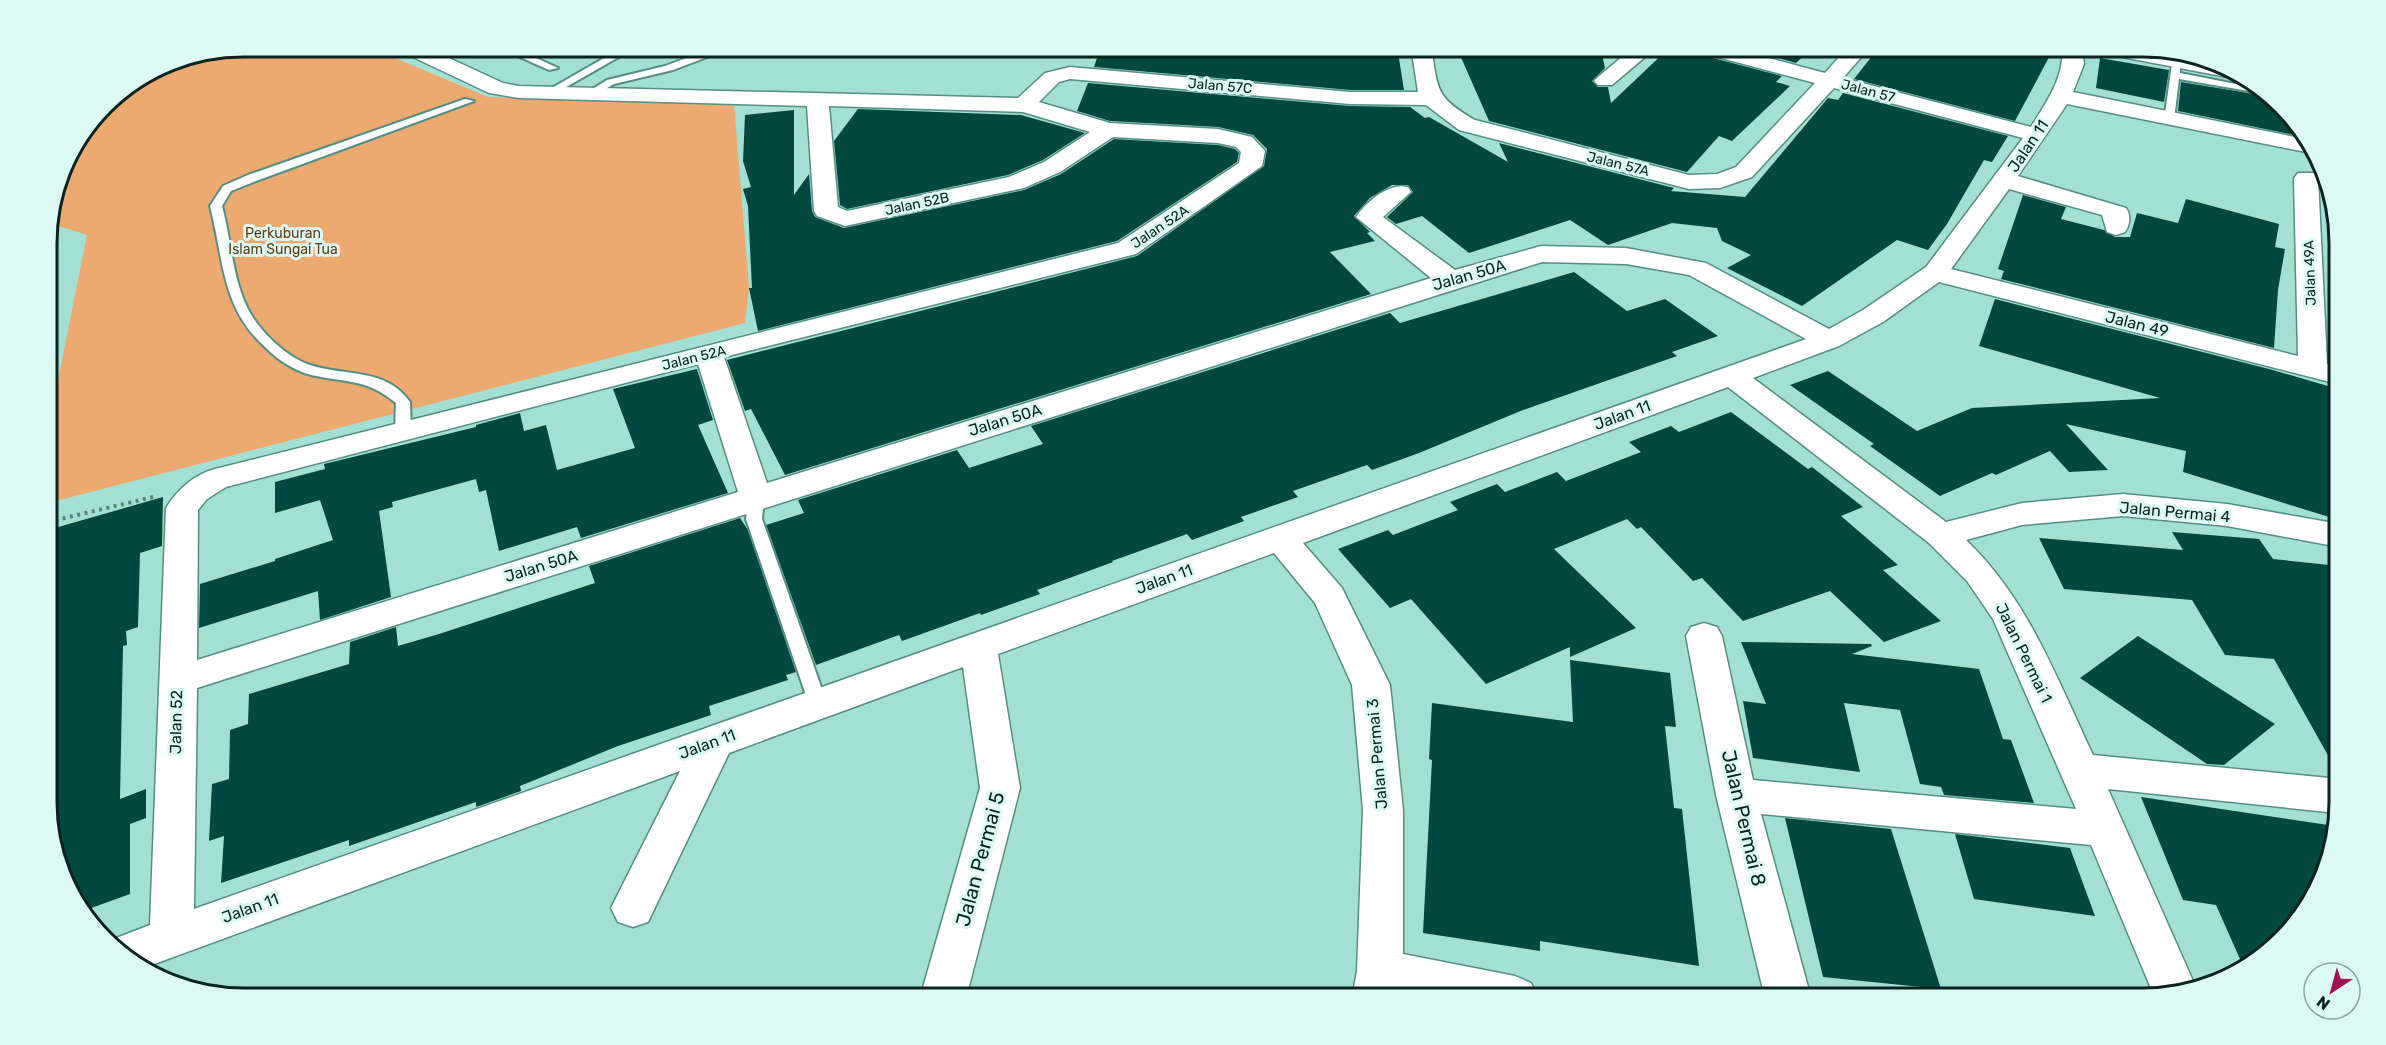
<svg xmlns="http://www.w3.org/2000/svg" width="2386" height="1045" viewBox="0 0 2386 1045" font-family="Rubik,sans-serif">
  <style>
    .green { fill: #eca970 }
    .building { fill: #02483f }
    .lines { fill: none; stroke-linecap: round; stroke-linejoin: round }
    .service-casing { stroke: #548e84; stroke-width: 4 }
    .minor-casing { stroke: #548e84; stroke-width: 3 }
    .path { stroke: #59847c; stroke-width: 4; stroke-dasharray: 3 4.5; stroke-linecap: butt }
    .service { fill: #fff; fill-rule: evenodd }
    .minor { fill: #fff; fill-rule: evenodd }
    .labels { text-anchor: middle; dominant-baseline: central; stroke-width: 6; stroke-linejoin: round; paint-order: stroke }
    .far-street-label { font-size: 14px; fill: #0a231f; stroke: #dcfaf3 }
    .far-park-label { font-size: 14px; fill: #633b14; stroke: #dcfaf3 }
    .street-label { font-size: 16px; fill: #0a231f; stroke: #dcfaf3 }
    .near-street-label { font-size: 20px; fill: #0a231f; stroke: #dcfaf3 }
    .rim { fill: none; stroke: #0a231f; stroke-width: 3 }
  </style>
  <rect width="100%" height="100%" fill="#a3e0d3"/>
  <!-- green -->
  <path class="green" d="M243,47h126l119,50 246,7 15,184 -4,35 -697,180 -1,-68 40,-200 -38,-12 18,-66 46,-61 55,-35z"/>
  <!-- building -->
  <g class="building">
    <path d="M1101,46h296l7,44h-54l-256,-23z"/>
    <path d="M1456,46h144l5,22 -13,13 6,6h10l3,16 60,-57h15l4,6 92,24 -6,6 14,4 -58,55 -13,-5 -32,36 -198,-51z"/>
    <path d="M1735,46h79l-18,17z"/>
    <path d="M1880,46h175l-40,75 -161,-42z"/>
    <path d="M2100,58l69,12 -5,32 -68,-14z"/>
    <path d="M2181,82l80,13 38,28 5,14 -126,-26z"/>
    <path d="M1088,83l262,23 60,1 15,11 4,-1 79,45 -9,-19 175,45 -3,3 74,6 83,-99 10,2 5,-7 165,43 -16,26 -8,-2 -37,64 -19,26 -31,-10 -95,66 -75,-38 24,-13 -29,-14 -5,-13 -45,-5 -64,22 -38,-25 -101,33 -47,-37 -26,8 -9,-7 26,-25 -5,-7h-16l-22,13 -16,18 16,16 -3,1 8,8 -45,11 41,42 -586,181 -34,-66 -6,2 -18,-51 410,-104 127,-90 3,-17 -14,-14 -35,-8 -108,-6 -33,-10z"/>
    <path d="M858,109l163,6 64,18 -42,27 -35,15 -161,34 -7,-4 -6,-64z"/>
    <path d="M794,110v85l15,-21 3,37 3,6 29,11 180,-38 37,-16 53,-35 104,6 17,4 4,4 -2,9 -120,79 -359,90 -9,-43h3l-4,-82 -5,-17 8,-2 -8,-26 2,-46z"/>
    <path d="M2023,195l43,12 -5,12 43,11 11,7h15l7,-24 41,10 8,-24 93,25 -4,23 10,2 -7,41 -4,58 -273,-69 3,-8 -6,-2z"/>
    <path d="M1574,272l53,39 38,-12 53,37 -46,16 5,4 -154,54 -104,43 -47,17 -5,-5 -74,26 5,6 -57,20 3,4 -52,19 -5,-6 -75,27 1,1 -76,28 3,4 -59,21 -1,-2 -78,28 -3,-6 -83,30 -50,-140 38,-12 -6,-13 159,-50 12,18 74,-24 -12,-18 359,-113 10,10z"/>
    <path d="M1995,299l278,71 65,19 1,131 -156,-48 3,-21 -120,-27 42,46 -39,2 -19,-21 -54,24 -4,-2 -52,23 -70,-50 4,-2 -84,-59 38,-14 89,60 55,-23 188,-10 -181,-52z"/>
    <path d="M697,369l16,51 -15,5 30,68 -147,45 -4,-11 -78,24 -13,-61 -7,2 -3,-13 -84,23 1,5 -14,4 12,86 -71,23 -2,-29 -119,37 1,-44 75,-23v-2l58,-19 -13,-40 -45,13v-31l50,-13 -1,-5 152,-37v-2l44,-12 4,18 22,-6 11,45 78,-22 -22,-59z"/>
    <path d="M1731,412l77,57 4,-2 51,40 -22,9 57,49 -15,5 58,51 -57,21 -54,-51 -87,30 -41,-43 -9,3 -52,-54 -4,2 -10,-10 -73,30 82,79 -66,29v-10l-84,37 -75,-85 -21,9 -52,-59 50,-19 5,5 65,-25 -8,-8 47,-18 8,8 52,-20 9,9 75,-29 -12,-10 42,-16 8,6z"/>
    <path d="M163,497l-1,49 -22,7 -2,74 -12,4 1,14 -4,1 -3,153 26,-10v29l-16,6v70l-47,17 -35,-83v-298z"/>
    <path d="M740,518l8,12 48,142 -10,3 2,5 -79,26 2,9 -93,31 -98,40 1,5 -45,16v-5l-127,44v-6l-128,43 3,-47 -15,5 3,-57 17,-5 1,-49 18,-6 1,-30 100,-30 1,-22 46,-15 2,19 41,-12 156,-51 -6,-17z"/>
    <path d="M2172,532l87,7 14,20 66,7v209l-65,-116 -49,-4 -33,-55 -128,-11 -25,-51 144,12z"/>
    <path d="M2138,636l137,88 -51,41 -17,-1 -127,-86z"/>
    <path d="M1741,642l130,2 1,2 -20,8 127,15 24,70 8,1 23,63 -90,-8 -3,-8 -21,-3 -20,-74 -56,-7 16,69 -107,-14 -10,-57 23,3z"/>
    <path d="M1570,660l100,13 6,54 -11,-1 9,82 8,1 17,157 -159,-25v10l-117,-18 9,-173 -3,-1 3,-56 141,19z"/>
    <path d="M2141,797l194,29 -10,51 -63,81 -18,10 -28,-63 -33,-5z"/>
    <path d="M1785,818l106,11 50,160 -118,-12z"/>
    <path d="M1955,834l115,14 25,68 -121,-17z"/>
  </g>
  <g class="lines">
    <!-- service casing -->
    <g class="service-casing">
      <g id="service">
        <path d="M495,46h15l48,22 -9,2z"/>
        <path d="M625,46h13l-84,48 -9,-2z"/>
        <path d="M718,46h18l-63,24 -59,14 -17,10 -9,-2 19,-12 58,-14z"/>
        <path d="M799,46h13l1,2 -5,3z"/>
        <path d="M1073,46h10v1l-5,3z"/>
        <path d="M2172,64h8v9l71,14 9,6 -81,-14 -5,40 -10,2z"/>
        <path d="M465,99l9,2 -218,80 -25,10 -9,15c10,36 10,78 30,110 12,19 36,42 58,49 36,12 75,2 100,37l1,28 -8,5 -8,-5 1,-27c-30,-25 -50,-20 -85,-28 -18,-5 -33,-15 -46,-28 -44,-40 -41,-87 -55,-141l13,-20 25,-11z"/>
        <path d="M756,493l8,5 -2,21 65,185 -2,5 -7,2 -7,-2 -2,-5 -63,-185 2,-21z"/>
      </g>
    </g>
    <!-- minor casing -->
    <g class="minor-casing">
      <g id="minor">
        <path d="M395,46h28l80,37 16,3 499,12 27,-25 25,-6 280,25h68l-7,-46h20c7,44 4,51 44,74l214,55 28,-1 19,-7 79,-84 -124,-33 -3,-4h36l101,27 24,-27h22l-28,32 188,49c16,-26 34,-50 31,-81h20l2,18 -11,28 232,47 6,14 -244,-49 -49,72 108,32c5,7 4,17 -1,24l-9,3 -9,-3 -5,-17 -93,-26 -58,80 347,87 -4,-178 4,-5h16l4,5 9,186 11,2v18l-399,-102 -56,40 -44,24 -86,32 193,144 76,-19 101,-9 104,10 112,20v23l-112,-21 -104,-10 -101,9 -56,15c62,59 91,139 127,215l246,24 -2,34 -229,-24 89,201 -42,8 -64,-153 -330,-31 50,184h-46l-49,-203 -30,-159 5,-9 13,-4 13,4 5,9 31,144 323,29 -83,-190 -26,-38 -38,-38 -201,-156 -425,156 39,45 48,97 13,125v144l112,22 16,7 7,15h-127l-13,-2v2h-46l5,-27 6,-161 -11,-125 -37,-82 -41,-50 -276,101 22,134 -54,210h-46l60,-210 -17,-121 -234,86 -81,169 -15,5 -15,-5 -7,-14 69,-137 -534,196 -35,-27 39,-15 16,-417c12,-19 27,-33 49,-39l903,-226 121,-80 2,-11 -5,-5 -18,-4 -105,-6 -53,35 -36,16 -179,38 -28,-10 -3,-5 -7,-105 -288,-8 -30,-5 -91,-43zM1070,79l280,25 76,1 33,25 230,59 31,-1 32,-11 82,-89 189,50 -97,129 -63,43 -34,19 -123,-66 -80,-15 -85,-2 -86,24 -72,-53 28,-25 -3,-5c-19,-5 -42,15 -52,30l75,61 -664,205 -43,-126 412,-103 126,-88 3,-15 -13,-14 -34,-8 -108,-6 -71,-21 20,-20zM829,106l194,6 67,20 -46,30 -35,15 -162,34 -9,-4zM1542,262l84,2 63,11 117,64 -1612,570 3,-221zM698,364l40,128 -541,168 1,-150 9,-11 19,-12z"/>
        <path d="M1635,46h23l-46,39h-14l-4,-4 4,-4z"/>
        <path d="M2086,46h45l90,18 17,13 -6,1 -136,-26z"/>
      </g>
    </g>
    <!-- path -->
    <path class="path" d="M48,522l105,-25"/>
    <!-- service -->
    <use href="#service" class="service"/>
    <!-- minor -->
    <use href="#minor" class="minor"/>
  </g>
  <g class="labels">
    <!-- far-street labels -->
    <g class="far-street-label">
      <text transform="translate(1220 86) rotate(5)">Jalan 57C</text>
      <text transform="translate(1868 91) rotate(15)">Jalan 57</text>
      <text transform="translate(1618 164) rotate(14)">Jalan 57A</text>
      <text transform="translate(917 204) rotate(-12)">Jalan 52B</text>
      <text transform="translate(1160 227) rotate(-34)">Jalan 52A</text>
      <text transform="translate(2310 273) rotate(-92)">Jalan 49A</text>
      <text transform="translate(694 358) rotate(-14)">Jalan 52A</text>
    </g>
    <!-- far-park labels -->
    <g class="far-park-label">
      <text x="283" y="233">Perkuburan<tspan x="283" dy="16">Islam Sungai Tua</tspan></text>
    </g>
    <!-- street labels -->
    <g class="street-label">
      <text transform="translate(2028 146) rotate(-56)">Jalan 11</text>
      <text transform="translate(1469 275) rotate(-16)">Jalan 50A</text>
      <text transform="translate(2137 324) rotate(14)">Jalan 49</text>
      <text transform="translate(1622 415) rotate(-20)">Jalan 11</text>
      <text transform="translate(1005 420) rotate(-17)">Jalan 50A</text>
      <text transform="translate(2175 512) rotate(5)">Jalan Permai 4</text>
      <text transform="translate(541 566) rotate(-17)">Jalan 50A</text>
      <text transform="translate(1164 579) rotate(-20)">Jalan 11</text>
      <text transform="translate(2024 653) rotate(64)">Jalan Permai 1</text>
      <text transform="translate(176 722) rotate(-89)">Jalan 52</text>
      <text transform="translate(707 744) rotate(-20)">Jalan 11</text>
      <text transform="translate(1377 754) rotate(-95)">Jalan Permai 3</text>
      <text transform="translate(250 908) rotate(-20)">Jalan 11</text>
    </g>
    <!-- near-street labels -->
    <g class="near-street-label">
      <text transform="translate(1744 818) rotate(77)">Jalan Permai 8</text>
      <text transform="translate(980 859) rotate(-75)">Jalan Permai 5</text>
    </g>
  </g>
  <!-- crop -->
  <path d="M0 0H2386V1045H0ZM243 57H2143A186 186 0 0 1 2329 243V802A186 186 0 0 1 2143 988H243A186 186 0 0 1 57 802V243A186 186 0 0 1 243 57Z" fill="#dcfaf3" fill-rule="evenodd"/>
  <path class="rim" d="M243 57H2143A186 186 0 0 1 2329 243V802A186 186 0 0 1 2143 988H243A186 186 0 0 1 57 802V243A186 186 0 0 1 243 57Z"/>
  <!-- north arrow -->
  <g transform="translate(2332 991) rotate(216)"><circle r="28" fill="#dcfaf3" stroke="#88a49e" stroke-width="1.5"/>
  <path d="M0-4.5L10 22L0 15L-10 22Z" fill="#a31154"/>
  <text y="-9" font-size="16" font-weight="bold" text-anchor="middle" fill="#0a231f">N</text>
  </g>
</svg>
